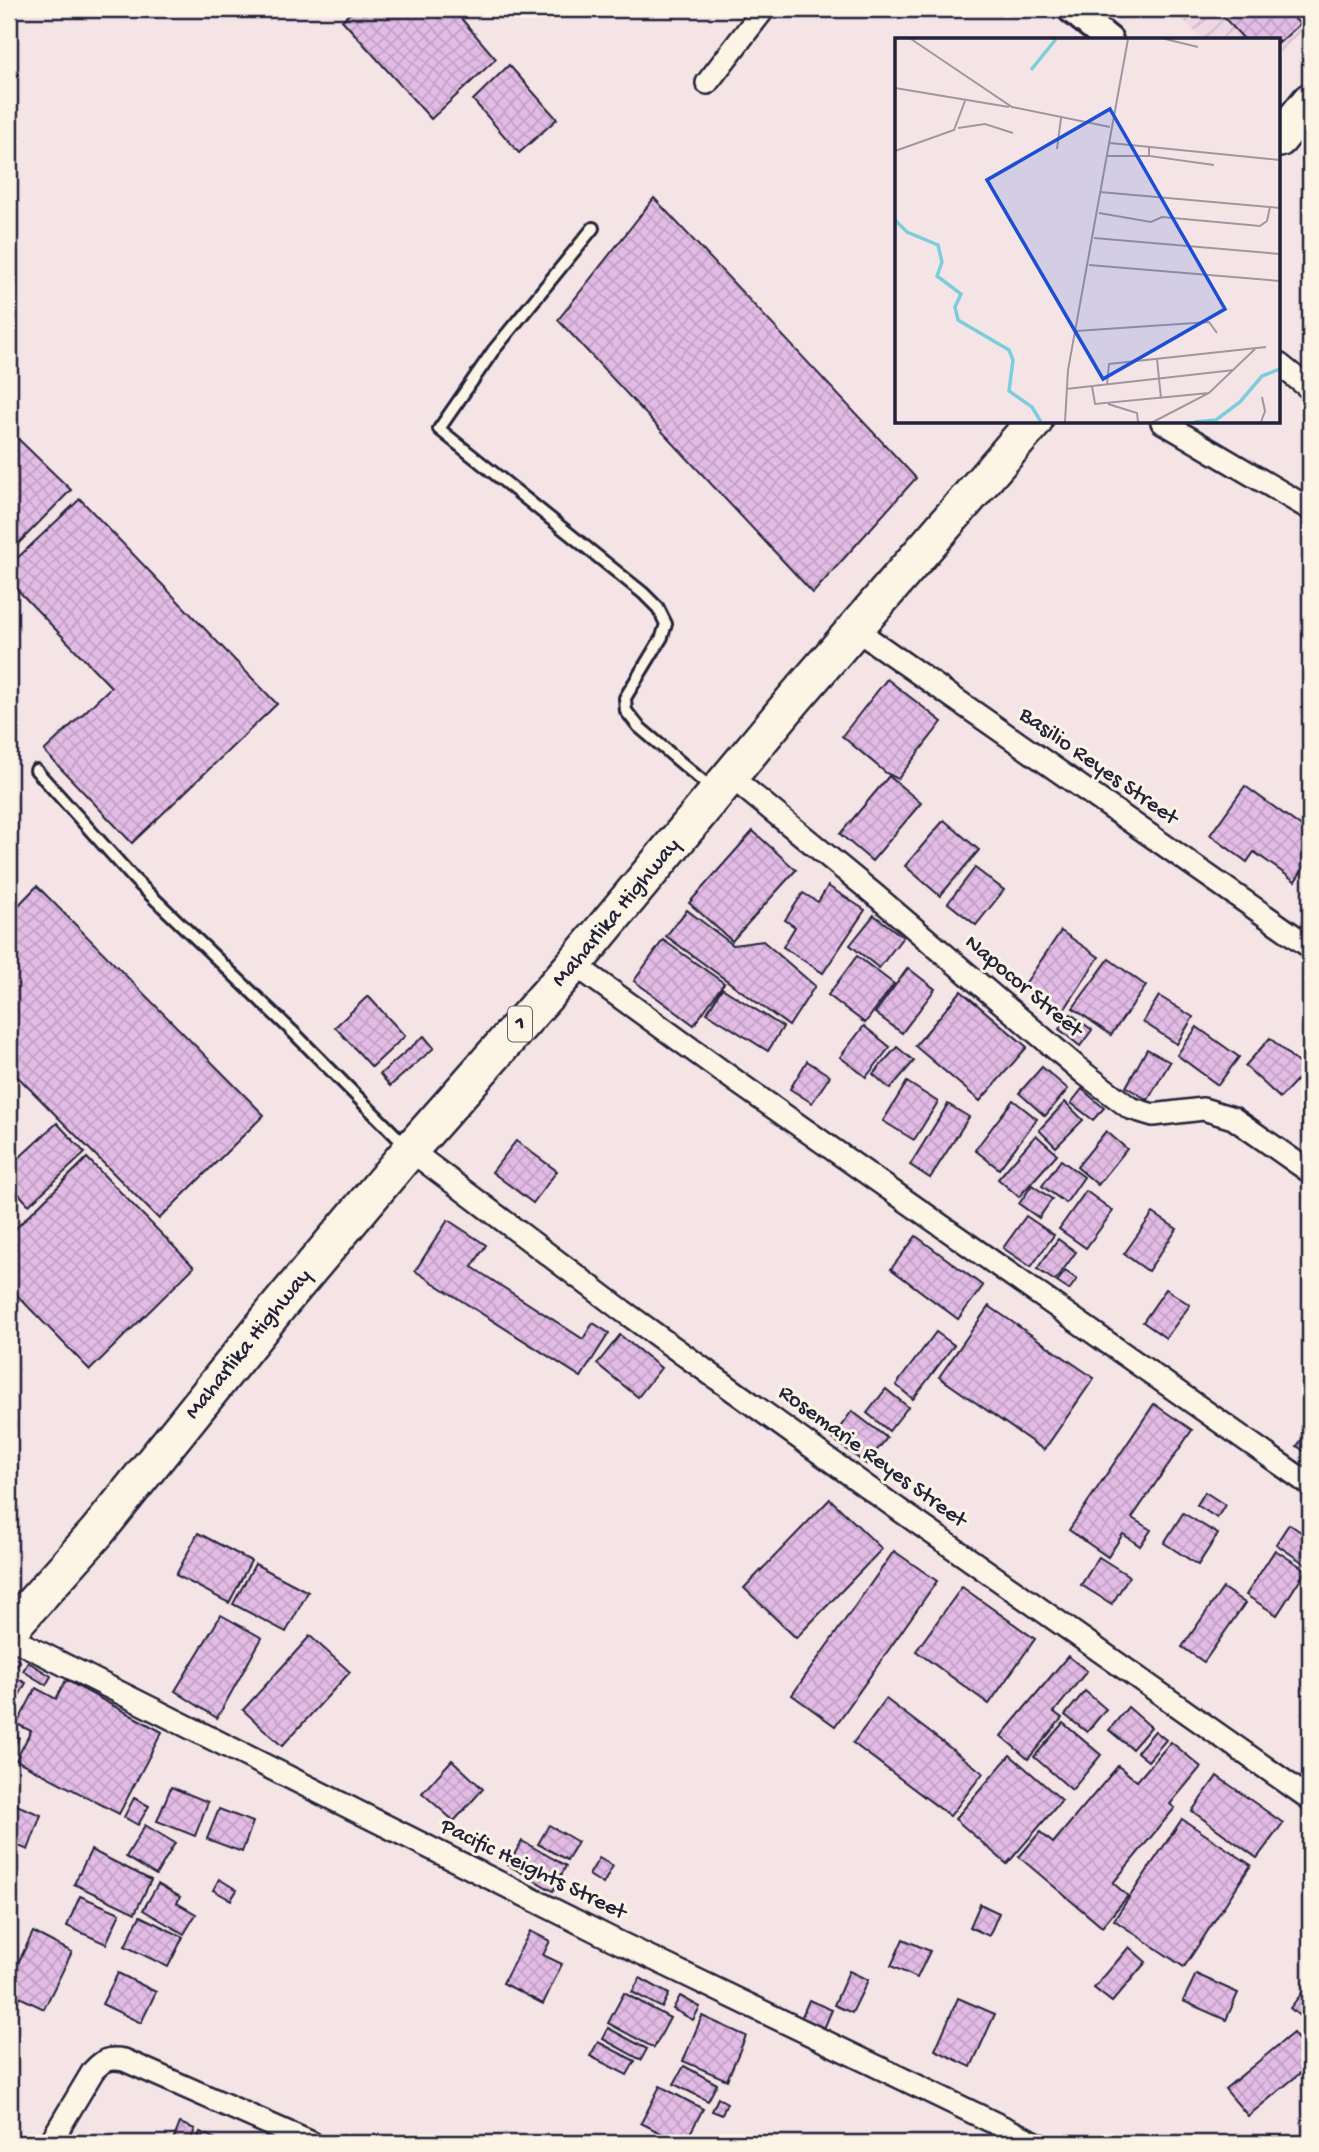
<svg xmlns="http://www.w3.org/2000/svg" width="1319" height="2152" viewBox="0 0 1319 2152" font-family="'Gochi Hand',sans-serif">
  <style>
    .industrial { fill: url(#industrial-furrows) }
    .building { fill: url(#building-cross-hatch); stroke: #22223b; stroke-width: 2 }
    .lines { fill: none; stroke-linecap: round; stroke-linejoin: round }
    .service-casing { stroke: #22223b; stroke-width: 16 }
    .minor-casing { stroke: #22223b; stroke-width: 26 }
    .tertiary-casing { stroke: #22223b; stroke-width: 32 }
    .trunk-casing { stroke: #22223b; stroke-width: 40 }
    .service { stroke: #fcf5e5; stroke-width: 10 }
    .minor { stroke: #fcf5e5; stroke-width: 21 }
    .tertiary { stroke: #fcf5e5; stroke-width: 26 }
    .trunk { stroke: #fcf5e5; stroke-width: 35 }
    .labels { text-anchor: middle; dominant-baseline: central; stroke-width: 6; stroke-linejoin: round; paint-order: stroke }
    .shield { fill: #fcf5e5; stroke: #63616e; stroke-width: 2 }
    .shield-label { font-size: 21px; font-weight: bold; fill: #22223b }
    .street-label { font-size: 23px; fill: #22223b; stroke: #fcf5e5 }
    .inset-river { fill: none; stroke: #7ecddc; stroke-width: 3.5 }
    .inset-road { fill: none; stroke: #a096a1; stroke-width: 2 }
    .view { fill: #1d4ed8; fill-opacity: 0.15; stroke: #1d4ed8; stroke-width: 3.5 }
    .inset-edge { fill: none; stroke: #22223b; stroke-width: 3.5 }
  </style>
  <defs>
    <pattern id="industrial-furrows" width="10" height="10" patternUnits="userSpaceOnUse" patternTransform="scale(1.75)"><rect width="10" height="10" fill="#efd8e5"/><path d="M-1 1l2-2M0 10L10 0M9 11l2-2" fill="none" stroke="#cdb9c5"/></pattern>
    <pattern id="building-cross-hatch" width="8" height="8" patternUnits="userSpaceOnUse" patternTransform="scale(1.75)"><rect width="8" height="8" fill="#e3bce5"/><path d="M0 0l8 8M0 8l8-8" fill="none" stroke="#c2a1c5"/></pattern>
  </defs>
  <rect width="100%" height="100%" fill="#f4e4e5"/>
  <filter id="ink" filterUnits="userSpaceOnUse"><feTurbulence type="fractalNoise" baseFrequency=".0143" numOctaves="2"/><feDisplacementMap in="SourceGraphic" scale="14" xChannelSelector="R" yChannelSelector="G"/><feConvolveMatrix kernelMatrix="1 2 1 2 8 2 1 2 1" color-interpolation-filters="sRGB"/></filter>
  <g filter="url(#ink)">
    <!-- industrial -->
    <path class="industrial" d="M1173,9h120l15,16 -29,28v-13h-76z"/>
    <!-- building -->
    <g class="building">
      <path d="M355,9h98l43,50 -65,60 -89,-99z"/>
      <path d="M1216,9h69l15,15 -21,19v-3h-34z"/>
      <path d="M509,65l48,54 -38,34 -46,-53z"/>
      <path d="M654,198l262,280 -103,115 -255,-273z"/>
      <path d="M9,430l62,60 -62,63z"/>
      <path d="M80,499l197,205 -145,139 -88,-92 67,-64 -102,-106v-15z"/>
      <path d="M887,679l55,43 -44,57 -12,-6 -44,-37z"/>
      <path d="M889,776l32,27 -49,58 -32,-27z"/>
      <path d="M1245,786l65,47v26l-15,22 -41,-29 -7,10 -37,-27z"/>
      <path d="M944,820l35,30 -39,46 -35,-30z"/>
      <path d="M753,831l43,39 -64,71 -43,-38z"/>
      <path d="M975,868l29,22 -28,35 -28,-22z"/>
      <path d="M37,886l227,229 -105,104 -150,-151v-153z"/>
      <path d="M828,886l37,24 -42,63 -40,-26 12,-20 -10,-7 18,-27 15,9z"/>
      <path d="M687,910l46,35 30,-4 52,45 -26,40 -123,-90z"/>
      <path d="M874,915l29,22 -24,31 -29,-23z"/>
      <path d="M1061,931l38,26 -37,56 -39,-26z"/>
      <path d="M663,940l61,43 -30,42 -60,-44z"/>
      <path d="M857,956l37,28 -29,39 -37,-28z"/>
      <path d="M1109,959l37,27 -35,49 -38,-27z"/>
      <path d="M908,968l27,21 -33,44 -27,-20z"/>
      <path d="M722,988l61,39 -15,24 -61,-38z"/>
      <path d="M961,991l66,56 -47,54 -65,-55z"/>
      <path d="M368,996l37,40 -33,31 -37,-40z"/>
      <path d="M1159,996l34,21 -16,27 -34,-22z"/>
      <path d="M1071,1014l21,16 -12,16 -21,-17z"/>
      <path d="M864,1026l26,21 -24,30 -26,-20z"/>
      <path d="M1197,1027l42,30 -21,28 -41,-30z"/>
      <path d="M424,1036l10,12 -44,38 -10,-12z"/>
      <path d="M1270,1038l36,32 -26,28 -35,-32z"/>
      <path d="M897,1047l17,14 -24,28 -17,-15z"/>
      <path d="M1147,1049l23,13 -22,38 -22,-13z"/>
      <path d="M807,1061l23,15 -18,27 -22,-14z"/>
      <path d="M1042,1067l26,22 -23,27 -26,-23z"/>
      <path d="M907,1082l31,20 -24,38 -31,-19z"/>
      <path d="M1082,1089l22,19 -11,12 -22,-17z"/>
      <path d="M1013,1100l24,19 -38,50 -24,-19z"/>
      <path d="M1065,1102l18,18 -27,27 -17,-17z"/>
      <path d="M948,1104l21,13 -39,61 -20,-13z"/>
      <path d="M57,1123l28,30 -56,52 -20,-22v-16z"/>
      <path d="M1106,1131l21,18 -29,36 -21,-18z"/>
      <path d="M1036,1135l21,19 -38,43 -21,-18z"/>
      <path d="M516,1141l41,30 -24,32 -41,-31z"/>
      <path d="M87,1158l107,109 -104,103 -81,-83v-52z"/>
      <path d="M1061,1160l23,17 -18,26 -24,-17z"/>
      <path d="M1032,1185l20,14 -13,19 -20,-14z"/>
      <path d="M1086,1191l27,20 -27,37 -27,-19z"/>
      <path d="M1153,1213l24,16 -29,42 -24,-17z"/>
      <path d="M1026,1216l28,19 -23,32 -28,-19z"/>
      <path d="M448,1220l38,25 -14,22 111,72 10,-16 16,10 -28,44 -166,-106z"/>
      <path d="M916,1236l67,50 -25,33 -67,-50z"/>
      <path d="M1058,1239l18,13 -21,29 -18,-12z"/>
      <path d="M1065,1271l12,8 -8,11 -12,-8z"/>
      <path d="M1166,1289l24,16 -24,33 -23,-16z"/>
      <path d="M989,1306l105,72 -50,72 -105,-73z"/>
      <path d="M936,1332l18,13 -41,54 -17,-14z"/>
      <path d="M620,1335l41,33 -23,29 -41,-33z"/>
      <path d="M886,1389l22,18 -19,24 -22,-18z"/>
      <path d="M1154,1404l38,26 -60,88 19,12 -11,16 -17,-12 -15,23 -39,-27z"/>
      <path d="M852,1411l35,27 -21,26 -34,-26z"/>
      <path d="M1310,1428v27l-13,-9z"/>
      <path d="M1205,1492l20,13 -8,13 -20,-13z"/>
      <path d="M830,1499l52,50 -86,89 -52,-50z"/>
      <path d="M1183,1513l35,21 -20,31 -34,-22z"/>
      <path d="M1289,1524l21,14 -2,28 -32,-22z"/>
      <path d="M198,1533l53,28 -22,42 -53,-28z"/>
      <path d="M1275,1550l31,20 -29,45 -31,-20z"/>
      <path d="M894,1551l43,30 -102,145 -43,-31z"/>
      <path d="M1099,1557l30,19 -17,28 -31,-19z"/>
      <path d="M255,1564l53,28 -22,40 -53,-28z"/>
      <path d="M962,1587l73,52 -46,65 -73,-53z"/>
      <path d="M1223,1588l22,15 -41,59 -22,-15z"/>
      <path d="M221,1615l41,23 -45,80 -42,-27z"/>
      <path d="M310,1636l40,36 -68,74 -39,-36z"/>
      <path d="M13,1655l7,7 -11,11v-13z"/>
      <path d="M1068,1656l19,15 -33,41 8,6 -34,41 -27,-23z"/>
      <path d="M28,1662l23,14 -5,9 -23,-14z"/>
      <path d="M16,1678l10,5 -17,31v-22z"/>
      <path d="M66,1680l96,52 -43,82 -103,-54 15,-29 -14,-7 19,-36 20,11z"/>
      <path d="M1085,1691l21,18 -19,23 -22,-17z"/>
      <path d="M886,1699l97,74 -33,43 -97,-73z"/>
      <path d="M1128,1707l23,20 -19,22 -23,-19z"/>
      <path d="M1063,1723l38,32 -29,35 -38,-33z"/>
      <path d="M9,1731l10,6 -10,19z"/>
      <path d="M1155,1731l11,9 -18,21 -11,-9z"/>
      <path d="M1171,1742l30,25 -31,37 5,4 -62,75 15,13 -26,31 -83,-70 21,-25 13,11 65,-77 19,15z"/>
      <path d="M1010,1755l52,45 -55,64 -52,-45z"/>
      <path d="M452,1760l31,29 -29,32 -32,-28z"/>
      <path d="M1217,1776l66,47 -26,35 -65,-47z"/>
      <path d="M171,1787l37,15 -13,34 -38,-15z"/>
      <path d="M134,1798l15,8 -11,19 -14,-8z"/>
      <path d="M9,1802l32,13 -13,35 -19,-8z"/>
      <path d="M219,1809l34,13 -11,30 -35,-13z"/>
      <path d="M1182,1819l69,46 -67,102 -70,-47z"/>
      <path d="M145,1825l30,18 -19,32 -30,-18z"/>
      <path d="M549,1825l29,17 -11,18 -29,-16z"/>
      <path d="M522,1841l44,25 -13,25 -45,-26z"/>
      <path d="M91,1850l60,30 -16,33 -61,-29z"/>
      <path d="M599,1858l14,8 -10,18 -14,-9z"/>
      <path d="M219,1879l18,11 -6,10 -18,-10z"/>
      <path d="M158,1884l22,13 -3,6 19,11 -12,20 -41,-24z"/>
      <path d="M80,1896l40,17 -14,31 -39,-18z"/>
      <path d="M980,1904l19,9 -10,23 -19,-9z"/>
      <path d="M140,1916l43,21 -15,30 -43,-21z"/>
      <path d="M530,1931l20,10 -7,14 19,9 -19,40 -40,-21z"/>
      <path d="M33,1932l39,20 -28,57 -35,-17v-10z"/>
      <path d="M903,1939l27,12 -13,27 -26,-12z"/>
      <path d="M1129,1947l17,15 -34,40 -18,-14z"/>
      <path d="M849,1971l19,9 -16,33 -18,-8z"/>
      <path d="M118,1973l38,19 -15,31 -39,-19z"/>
      <path d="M1196,1974l42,19 -12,27 -43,-19z"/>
      <path d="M640,1978l29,16 -7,14 -30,-16z"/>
      <path d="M1310,1983v35l-3,4 -17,-14z"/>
      <path d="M624,1993l46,25 -16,30 -46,-25z"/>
      <path d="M680,1996l20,11 -7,13 -20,-11z"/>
      <path d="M958,1998l37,16 -24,53 -36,-17z"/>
      <path d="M809,2000l23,10 -9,21 -23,-10z"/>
      <path d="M702,2016l44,20 -19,44 -44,-19z"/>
      <path d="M608,2028l39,21 -6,11 -38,-21z"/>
      <path d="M1293,2033l17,21v11l-62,51 -23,-27z"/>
      <path d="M598,2042l37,19 -8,14 -37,-19z"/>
      <path d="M684,2066l33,18 -9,17 -34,-17z"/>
      <path d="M660,2086l43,23 -18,34h-5l-39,-20z"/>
      <path d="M718,2098l9,5 -5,12 -10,-4z"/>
      <path d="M180,2123l15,6 -5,14h-18z"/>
      <path d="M200,2132l25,11h-30z"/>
    </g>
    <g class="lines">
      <!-- service casing -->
      <g class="service-casing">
        <g id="service">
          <path d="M593,228l-100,123 -54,78 204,164 15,15 8,16 -4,13 -37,61 1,13 13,16 73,62"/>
          <path d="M36,770l99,110 157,151 115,116"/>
        </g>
      </g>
      <!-- minor casing -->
      <g class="minor-casing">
        <g id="minor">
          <path d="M707,83l57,-74"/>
          <path d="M1279,364l31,25"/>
          <path d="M1162,422l148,87"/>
          <path d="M855,629l455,318"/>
          <path d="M730,776l145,119 210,179 45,34 23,7 50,-6 30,9 77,54"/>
          <path d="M574,964l163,118 573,403"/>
          <path d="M410,1150l213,161 265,191 422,297"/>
          <path d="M9,1637l603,302 424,204"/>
          <path d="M50,2143l43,-72c10,-11 16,-14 31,-11l188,83"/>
        </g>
      </g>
      <!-- tertiary casing -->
      <g class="tertiary-casing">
        <path id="tertiary" d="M1071,9l38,31"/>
      </g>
      <!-- trunk casing -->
      <g class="trunk-casing">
        <g id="trunk">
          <path d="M1279,139l31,-38"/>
          <path id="s1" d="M9,1630l88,-98 181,-225 132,-157 164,-186 221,-266 239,-276"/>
        </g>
      </g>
      <!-- service -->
      <use href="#service" class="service"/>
      <!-- minor -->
      <use href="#minor" class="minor"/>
      <!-- tertiary -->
      <use href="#tertiary" class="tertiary"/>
      <!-- trunk -->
      <use href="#trunk" class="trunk"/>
    </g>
  </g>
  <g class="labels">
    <!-- shield labels -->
    <rect class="shield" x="508" y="1006.5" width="24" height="35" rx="5"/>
    <g class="shield-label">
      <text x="520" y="1024">1</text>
    </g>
    <!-- street labels -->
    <g class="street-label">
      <text transform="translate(1098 767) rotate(35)">Basilio Reyes Street</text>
      <text stroke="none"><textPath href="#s1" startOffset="940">Maharlika Highway</textPath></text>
      <text transform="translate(1023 987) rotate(40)">Napocor Street</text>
      <text stroke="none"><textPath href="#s1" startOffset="373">Maharlika Highway</textPath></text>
      <text transform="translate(872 1457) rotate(36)">Rosemarie Reyes Street</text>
      <text transform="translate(533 1870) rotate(26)">Pacific Heights Street</text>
    </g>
  </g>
  <!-- overview -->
  <g transform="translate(895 38)">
    <rect width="385" height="385" fill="#f4e4e5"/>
    <path class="inset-river" d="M136,32l25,-31M0,182l12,12 31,13 4,17 -5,14 24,18 -6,13 3,13 51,30 4,10 -4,31 23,16 9,15M299,384l22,-2 24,-18 22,-26 18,-7"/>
    <path class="inset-road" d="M16,1l101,68 98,20M270,1l33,8M0,50l114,19M63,90l27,-4 28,9M215,105l170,17M254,110v8l65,9M162,111l4,-31M0,113l59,-21 11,-29M212,118h42M205,154l180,16M204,175l52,9 11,-5 98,9 7,-5 3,-14M199,200l186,16M194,227l191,16M181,293l133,-9 8,11M262,321l4,39M212,347l2,-21 157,-17M197,348l3,18 114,-11M171,351l168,-19M213,366l29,9 1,9M170,384l3,-52 60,-331M258,384l56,-29 46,-44M366,384l4,-11 -3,-14"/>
    <path class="view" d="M215,71l115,200 -122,70 -116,-199z"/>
    <rect width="385" height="385" class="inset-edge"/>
  </g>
  <!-- margin -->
  <rect width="1319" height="2152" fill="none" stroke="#fcf5e5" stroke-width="35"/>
  <rect x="18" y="18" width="1284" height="2117" fill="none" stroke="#22223b" stroke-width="2.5" filter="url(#ink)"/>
</svg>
